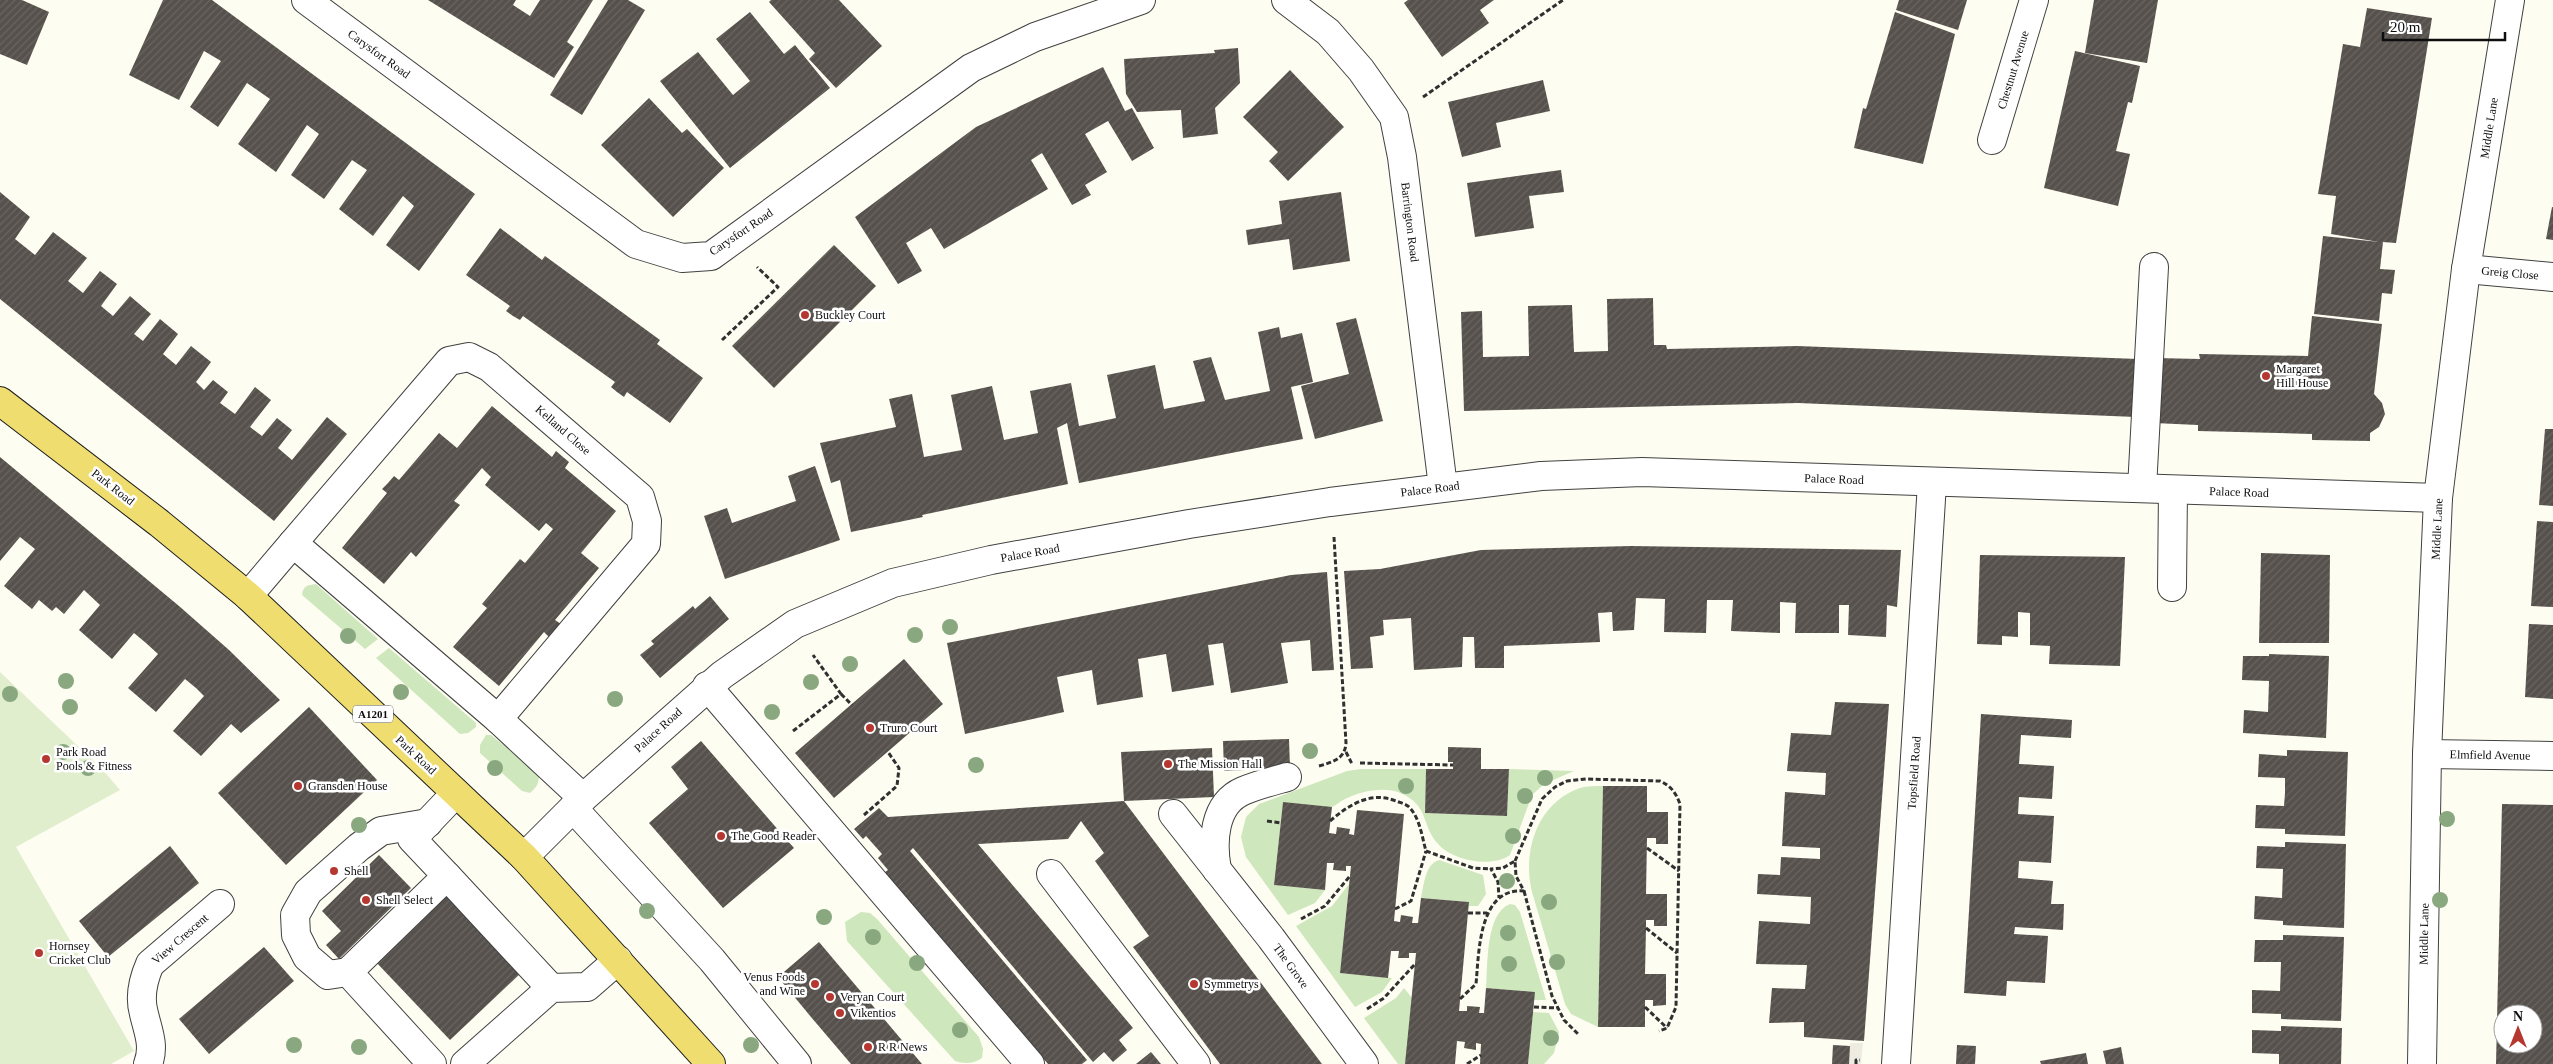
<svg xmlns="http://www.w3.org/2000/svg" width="2553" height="1064" viewBox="0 0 2553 1064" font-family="Georgia,serif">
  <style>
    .grass { fill: #cee7bc }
    .pitch { fill: #e0eece }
    .plaza { fill: #eeece0 }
    .building { fill: url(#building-hatch); fill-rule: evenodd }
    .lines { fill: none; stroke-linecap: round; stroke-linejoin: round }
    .minor-casing { stroke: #414141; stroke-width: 30 }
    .major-casing { stroke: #1f1f1f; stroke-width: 30 }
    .path { stroke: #303030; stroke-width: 3; stroke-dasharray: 5 2.5; stroke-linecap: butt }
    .minor { stroke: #fff; stroke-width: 28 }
    .major { stroke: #efdd70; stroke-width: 28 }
    .tree { fill: #89a880 }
    .poi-dot { fill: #b53730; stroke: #fff; stroke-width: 2 }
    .labels { text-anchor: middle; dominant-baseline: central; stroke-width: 5; stroke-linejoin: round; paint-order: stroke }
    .shield { fill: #fff; stroke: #565656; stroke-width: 1 }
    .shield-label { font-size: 11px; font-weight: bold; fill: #0e0e0e }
    .street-label { font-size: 12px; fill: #0e0e0e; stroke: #fff }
    .poi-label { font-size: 12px; fill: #0e0e0e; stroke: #fff; text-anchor: start }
  </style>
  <defs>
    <pattern id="building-hatch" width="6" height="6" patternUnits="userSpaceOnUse" patternTransform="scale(1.25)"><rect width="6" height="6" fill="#56514c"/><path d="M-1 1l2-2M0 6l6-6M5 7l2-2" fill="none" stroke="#696561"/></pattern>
  </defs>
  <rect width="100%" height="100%" fill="#fefdf1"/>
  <!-- grass -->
  <g class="grass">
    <path d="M316,584l62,55 -13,10 -63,-54c1,-9 5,-10 14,-11z"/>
    <path d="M389,648l87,75v4l-8,6 -8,1 -84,-76z"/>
    <path d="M486,735h5l48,39c0,9 -2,13 -9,19l-8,-2 -42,-38v-8z"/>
    <path d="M1361,769h65l-1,44 82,3 2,-47 65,2 -30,13 -12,11 -22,60c-18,13 -56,6 -71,-10 -18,-18 -9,-40 -39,-52 -15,-7 -40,-2 -55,6 -4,2 -9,6 -13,8 -10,2 -38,-3 -49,-5l-9,83 51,5 -10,13 -27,12 -42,-58 -5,-20 5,-20 13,-13 88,-33z"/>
    <path d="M1603,786l-5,241 -27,-13 -6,-10 -33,-112c-10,-41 5,-89 48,-104 7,-2 15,-2 23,-2z"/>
    <path d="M1439,860l44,15 3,19 -8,12h-9v-4l-48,-4c3,-13 4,-34 18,-38z"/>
    <path d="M1349,884l-9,89 52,5 -10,14 -27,15 -59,-81 36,-20z"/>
    <path d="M1510,904l5,1 5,7 26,88h-12l1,-8 -49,-4c2,-23 -1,-74 24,-84z"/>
    <path d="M861,912l9,1 7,6 102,118 4,12 -1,9c-8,6 -18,6 -27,3l-108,-120 -2,-19z"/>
    <path d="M1404,988l8,10 -6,66h-8l-34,-46 32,-20z"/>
    <path d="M1533,1012l16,1 10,19 -5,21 -10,11h-16z"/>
  </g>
  <!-- pitch -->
  <path class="pitch" d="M0,672l102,97 18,21 -104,57 118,204 -23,13h-111z"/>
  <!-- plaza -->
  <path class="plaza" d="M1850,1043h13l-2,21h-12z"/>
  <!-- building -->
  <g class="building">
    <path d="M0,0h22l27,12 -22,53 -27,-11z"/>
    <path d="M163,0h49l263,194 -56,77 -33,-26 28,-39 -11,-10 -30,40 -34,-27 28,-39 -15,-10 -28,39 -33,-24 28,-41 -12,-9 -31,47 -38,-28 32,-45 -23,-16 -29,44 -28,-20 31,-46 -17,-10 -25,49 -50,-25z"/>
    <path d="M428,0h88l-3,5 17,11 10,-16h53l-26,42 7,5 -20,31z"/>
    <path d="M608,0h20l17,10 -63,105 -32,-20z"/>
    <path d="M771,0h68l43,46 -46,42 -27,-29 6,-6 -46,-51z"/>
    <path d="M1408,0h86l-14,10 9,13 -47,34 -38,-54z"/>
    <path d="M1899,0h68l-9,30 -62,-20z"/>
    <path d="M2094,0h64l-11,63 -62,-10z"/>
    <path d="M2367,8l65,10 -36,225 -13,-1 -3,27 15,1 -3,24 -10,-1 -3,28 -65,-7 9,-78 56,6 -48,-8 5,-38 -18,-2 25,-150 17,3z"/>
    <path d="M750,12l34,42 11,-9 35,43 -100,80 -70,-87 38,-29 35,43 17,-14 -34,-42z"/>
    <path d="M1895,12l60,22 -32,130 -69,-16 9,-40 3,1z"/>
    <path d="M1238,48l2,35 -25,25 3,26 -35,4 -2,-28 -44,2 -11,-18 -2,-35 91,-6 -1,-3z"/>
    <path d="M2075,51l65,15 -8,37 -4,-1 -12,49 14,3 -12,52 -74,-18z"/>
    <path d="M1103,67l22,44 7,-3 22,40 -22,13 -24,-40 -23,13 22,38 -22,13 6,10 -19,10 -30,-52 -11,7 17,29 -104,60 -13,-21 -25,15 16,28 -24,13 -43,-67 121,-90z"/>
    <path d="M1290,70l54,57 -56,54 -19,-20 9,-9 -35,-35z"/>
    <path d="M1543,80l7,31 -54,12 5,24 -39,10 -14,-55z"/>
    <path d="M649,98l33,35 5,-4 37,39 -51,49 -72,-72z"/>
    <path d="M1561,170l3,22 -35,4 5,32 -59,9 -8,-54z"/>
    <path d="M0,192l30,25 -15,22 20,16 18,-23 34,26 -19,23 15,12 17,-22 17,13 -16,22 12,10 17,-20 21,18 -17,20 9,7 17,-22 18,15 -15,20 13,11 15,-19 20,16 -15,20 8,8 9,-10 15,12 -8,11 15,11 20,-27 16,13 -21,27 12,9 15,-18 15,12 -14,18 14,12 35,-43 20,17 -73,87 -274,-222z"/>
    <path d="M1341,192l9,69 -57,9 -4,-31 -41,6 -2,-15 36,-6 -3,-23z"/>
    <path d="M2552,207h1v33l-7,-1z"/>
    <path d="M500,228l42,32 3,-4 115,84 -3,4 46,34 -33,45 -43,-31 -3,5 -7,-5 -6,-5 4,-5 -92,-66 -3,4 -7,-4 -7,-5 4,-5 -44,-31z"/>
    <path d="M834,245l42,41 -102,102 -42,-42z"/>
    <path d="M1653,298l1,47h12l1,4 130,-3 341,13 -2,58 -338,-14 -334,8 -3,-99 21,-1 1,46 46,-1 -1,-50 44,-1 2,47 34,-1 -1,-52z"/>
    <path d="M2312,316l70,8 -8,70 8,9 3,11 -6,13 -9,6v8l-58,-1v-6l-114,-3v-6l-44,-2 1,-65 45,1 -1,-5 109,2z"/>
    <path d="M1356,318l27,103 -68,18 -14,-53 48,-12 -13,-51z"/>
    <path d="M1279,327l2,11 21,-5 11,49 -22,5 12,52 -224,44 -12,-60 -10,5 11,56 -146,31 1,2 -72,15 -11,-52 -9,3 -11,-40 76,-16 -7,-28 23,-5 12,63 38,-7 -11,-55 41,-9 12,54 34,-7 -8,-42 41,-8 8,43 37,-8 -9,-43 48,-10 9,44 41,-8 -12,-40 18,-4 14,43 45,-9 -12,-59z"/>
    <path d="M492,406l60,51 4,-6 7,6 6,5 -4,6 51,43 -35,42 18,15 -44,52 6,4 -6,6 -6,7 -5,-5 -45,54 -46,-39 34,-39 -5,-4 38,-45 5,4 28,-34 -7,-6 -7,8 -54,-46 6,-8 -9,-9 -28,33 6,4 -44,52 -5,-5 -27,32 -42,-36 45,-55 -5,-4 6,-6 6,-7 5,4 40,-47 18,15z"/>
    <path d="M2545,429h8v77l-14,-1z"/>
    <path d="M0,457l179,149 50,44 51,50 -39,33 -10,-9 -30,32 -28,-25 31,-35 -8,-8 -11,-9 -29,33 -28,-24 30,-34 -12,-11 -12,-10 -22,26 -33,-29 21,-25 -16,-15 -20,24 -8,-7 -4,4 -13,-11 -7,9 -28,-23 31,-37 -15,-12 -20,24z"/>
    <path d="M815,466l25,74 -115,39 -21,-63 23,-8 5,15 64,-22 -8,-25z"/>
    <path d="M2537,521l16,1v85l-22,-1z"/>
    <path d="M1631,546l270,4 -4,57 -10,-2 -1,32 -38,-2 1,-30h-10v28h-44l1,-30 -16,-1v31l-49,-2 2,-31h-26l-1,33 -42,-1 1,-33 -29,-1 -2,32 -21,1 -1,-19 -14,1 2,29 -96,4v22h-29l-1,-31h-11l-1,30 -48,3 -3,-52 -28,2 1,15 -14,2 3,31 -22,1 -7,-98 36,-2 101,-19z"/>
    <path d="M2261,553l69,2 -1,88h-70z"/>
    <path d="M1980,555l145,2 -5,109 -71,-2 1,-18 -20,-1v-32l-12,-1v25l-16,-1v9l-25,-1z"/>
    <path d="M1327,572l7,98 -22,1 -2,-31 -29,3 7,40 -57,10 -8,-50 -15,2 6,40 -42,7 -6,-38 -28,5 5,38 -46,8 -5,-35 -35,7 7,35 -99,22 -18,-91 344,-68z"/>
    <path d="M710,596l19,23 -69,59 -20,-23 14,-11 -3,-3 42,-35 2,3z"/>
    <path d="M2529,624l24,1v74l-28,-2z"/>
    <path d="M2269,654l60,2 -3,82 -83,-5 1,-23 24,2 1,-31 -27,-1 1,-24h26z"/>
    <path d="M904,659l39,45 -109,94 -39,-45z"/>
    <path d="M1835,702l54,2 -25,337 -60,-4v-15l-35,1 3,-35 33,1 2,-24 -51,-1 3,-43 51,3 1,-27 -54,-3 1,-20 22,1 1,-18 39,2v-11l-38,-2 3,-54 40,3 1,-22 -39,-2 4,-38 40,2z"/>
    <path d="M309,707l68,73 -91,85 -68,-72z"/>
    <path d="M1981,714l91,6 -1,18 -50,-3 -2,29 35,2 -2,33 -33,-2 -1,17 36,2 -3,47 -32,-2 -1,17 35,3 -2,23h13l-1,26 -48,-3 -1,7 34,2 -3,47 -38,-2 -1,15 -42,-3z"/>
    <path d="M1289,739l1,29 -66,3 -1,-30z"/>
    <path d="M701,741l93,107 -71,60 -74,-85 39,-34 -17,-22z"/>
    <path d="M1448,747l33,1v21h28l-2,47 -82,-3 1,-44h27v-7h-5z"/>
    <path d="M1212,748l2,49 -90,4 198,263h-102l-87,-117 16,-11 -54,-75 9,-8 -23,-32 -13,18 -90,5 155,184 -14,12 8,10 -14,12 -9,-10 -11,10 -180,-214 -3,3 177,209 -5,4h-34l-167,-189 7,-5 -10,-12 4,-4 -16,-18 -3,3 -9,-10 25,-21 9,9 236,-16 -3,-49z"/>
    <path d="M2287,750l61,2 -3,84 -60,-2v-5l-30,-1 1,-23 28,1 1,-13v-15l-27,-1 1,-23 28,2z"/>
    <path d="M1603,786h44v26h21v32h-12v-6h-9l-1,56h21v32h-13v-6h-8v8l-1,46h21v31l-13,1v-6h-8v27h-47z"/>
    <path d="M1283,802l49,5 -3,26 7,1 1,-7 13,2 -1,5 5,1 3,-25 47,4 -10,107 6,1 1,-7 12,2 -1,6h6l3,-25 48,4 -10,109h8v-5l13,1 -1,6h5l2,-25 49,4 -7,72h-48l1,-20 -5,-1v7l-12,-2 1,-6 -8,-1 -2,23h-50l11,-111h-7v5h-11l1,-7h-8l-3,27 -48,-5 11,-107h-5v5l-13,-1 1,-7h-7l-2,27 -51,-5z"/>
    <path d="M2502,804l51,1v259h-57zM2503,1014h30v30h-30z"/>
    <path d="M2285,842l61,2 -2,84 -61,-3v-4l-29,-2 1,-23 27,2 1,-29 -27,-1 1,-22 28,1z"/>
    <path d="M170,846l29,37 -91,74 -29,-36z"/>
    <path d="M379,855l32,33 -72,71 -13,-14 15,-14 -19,-20z"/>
    <path d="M448,892l74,80 -72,68 -75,-79z"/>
    <path d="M2283,935l61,2 -3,84 -60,-2v-5l-29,-1v-23l28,1 1,-29h-27l1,-22h28z"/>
    <path d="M819,942l103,122h-71l-40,-47 -33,-40z"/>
    <path d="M264,947l30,34 -85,73 -30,-35z"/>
    <path d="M2281,1026l61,2 -1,36h-62v-10l-27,-1v-23l29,1z"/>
    <path d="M1833,1045l17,1 -1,18h-17z"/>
    <path d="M1957,1045l19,1 -1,18h-19z"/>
    <path d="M2121,1047l3,17h-18l-3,-13z"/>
    <path d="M1151,1052l10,12h-25z"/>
    <path d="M2086,1053l2,11h-47l-1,-3z"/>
  </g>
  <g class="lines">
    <!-- minor casing -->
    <g class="minor-casing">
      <g id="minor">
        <path d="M306,0l330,244 46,14 29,-2 260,-188 64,-31 106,-37"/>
        <path d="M1286,0l42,32 33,38 33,47 8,40 41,330"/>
        <path d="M1992,140l42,-140"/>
        <path d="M2466,269l87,8"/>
        <path d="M2142,488l12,-221"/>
        <path d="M293,543l156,-182 20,-4 20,10 151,130 7,24 -1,23 -148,175"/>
        <path d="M2172,587l1,-97"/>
        <path d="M248,596l45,-53 205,176 85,79"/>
        <path d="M707,686l323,378"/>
        <path d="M2427,754l126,2"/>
        <path d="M573,808l139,152 85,104"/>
        <path d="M1173,814l98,124 93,126"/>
        <path d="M524,857l59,-59 139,-123 73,-51 98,-41 98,-23 198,-36 141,-22 211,-26 101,-4 796,26"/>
        <path d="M1217,870c-5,-27 -4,-66 26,-79 14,-6 30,-10 44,-14"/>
        <path d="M1051,874l145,190"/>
        <path d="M447,876l104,112"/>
        <path d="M348,972l-20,3 -21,-18 -11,-22 -1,-20 13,-23 51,-45 22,-16 47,-8"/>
        <path d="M148,1064c7,-18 0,-33 -4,-50 -5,-17 -1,-34 6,-50l70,-60"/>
        <path d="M432,1064l-84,-92 99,-96 -35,-37 44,-46"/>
        <path d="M465,1064l86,-76 36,-1 31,-27"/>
        <path d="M1896,1064l36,-581"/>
        <path d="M2422,1064l5,-310 11,-256 28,-229 44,-269"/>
      </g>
    </g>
    <!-- major casing -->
    <g class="major-casing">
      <path id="major" d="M0,401l159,122 89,73 276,261 187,207"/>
    </g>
    <!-- path -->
    <g class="path">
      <path d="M1423,97l140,-97"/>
      <path d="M722,340l56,-53 -21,-20"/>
      <path d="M841,694l11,11"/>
      <path d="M793,731l48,-37 -28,-39"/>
      <path d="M1346,752l6,12"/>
      <path d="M1360,763l93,2"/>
      <path d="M1319,766c14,-4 26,-7 27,-23l-12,-206"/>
      <path d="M864,815l33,-29 2,-18 -11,-16"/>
      <path d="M1267,821l14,2"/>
      <path d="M1330,821c20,-17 41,-30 66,-20 5,2 11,3 14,7 10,11 12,29 16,43l47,17 18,1"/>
      <path d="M1647,848l32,23"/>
      <path d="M1515,861l27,-62 13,-12 12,-6 19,-2 74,2c11,5 16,12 20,23l-4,203 -9,21 -8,3"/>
      <path d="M1524,891l28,105 12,24 14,14"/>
      <path d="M1395,909l16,-8 15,-50"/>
      <path d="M1468,913h19"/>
      <path d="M1301,919l24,-13 25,-30"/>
      <path d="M1646,928l31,25"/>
      <path d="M1460,999l16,-15c3,-30 2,-97 48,-93l-8,-15 -1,-15 -12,7 -12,1 7,13 1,16"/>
      <path d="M1534,1007l23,1"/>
      <path d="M1645,1007l22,21"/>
      <path d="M1367,1009l17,-11 31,-34"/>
      <path d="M1467,1064l14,-9"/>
      <path d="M1856,1064v-4h4"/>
    </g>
    <!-- minor -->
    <use href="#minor" class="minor"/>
    <!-- major -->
    <use href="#major" class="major"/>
  </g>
  <!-- trees -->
  <g class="tree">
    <circle cx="950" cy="627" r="8"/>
    <circle cx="915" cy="635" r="8"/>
    <circle cx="348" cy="636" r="8"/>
    <circle cx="850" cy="664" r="8"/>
    <circle cx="66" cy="681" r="8"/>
    <circle cx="811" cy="682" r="8"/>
    <circle cx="401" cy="692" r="8"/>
    <circle cx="10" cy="694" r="8"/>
    <circle cx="615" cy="699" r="8"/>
    <circle cx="70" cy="707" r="8"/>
    <circle cx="772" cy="712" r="8"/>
    <circle cx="1310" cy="751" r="8"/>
    <circle cx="63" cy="752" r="8"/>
    <circle cx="976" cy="765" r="8"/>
    <circle cx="88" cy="768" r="8"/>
    <circle cx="495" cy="768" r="8"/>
    <circle cx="1545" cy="778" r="8"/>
    <circle cx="1406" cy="786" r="8"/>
    <circle cx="1525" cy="796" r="8"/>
    <circle cx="2447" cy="819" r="8"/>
    <circle cx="359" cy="825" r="8"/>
    <circle cx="1513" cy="836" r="8"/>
    <circle cx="1507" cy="881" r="8"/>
    <circle cx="2440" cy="900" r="8"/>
    <circle cx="1549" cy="902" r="8"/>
    <circle cx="647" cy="911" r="8"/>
    <circle cx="824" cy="917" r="8"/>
    <circle cx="1508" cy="933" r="8"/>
    <circle cx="873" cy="937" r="8"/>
    <circle cx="1557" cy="962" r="8"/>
    <circle cx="917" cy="963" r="8"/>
    <circle cx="1509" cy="964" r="8"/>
    <circle cx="960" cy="1030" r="8"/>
    <circle cx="1551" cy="1038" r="8"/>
    <circle cx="294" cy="1045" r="8"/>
    <circle cx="751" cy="1045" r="8"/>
    <circle cx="359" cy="1047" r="8"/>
  </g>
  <!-- markers -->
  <g class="poi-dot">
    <circle cx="805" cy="315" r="5"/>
    <circle cx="2266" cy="376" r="5"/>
    <circle cx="870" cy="728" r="5"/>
    <circle cx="46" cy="759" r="5"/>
    <circle cx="1168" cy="764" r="5"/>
    <circle cx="298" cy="786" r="5"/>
    <circle cx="721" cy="836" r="5"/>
    <circle cx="334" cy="871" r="5"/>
    <circle cx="366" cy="900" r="5"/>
    <circle cx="39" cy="953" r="5"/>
    <circle cx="815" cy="984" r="5"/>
    <circle cx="1194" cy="984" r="5"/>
    <circle cx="830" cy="997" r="5"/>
    <circle cx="840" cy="1013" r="5"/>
    <circle cx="868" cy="1047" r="5"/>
  </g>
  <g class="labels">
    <!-- shield labels -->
    <rect class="shield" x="353" y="705.5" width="40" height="17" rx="4"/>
    <g class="shield-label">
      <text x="373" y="714">A1201</text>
    </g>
    <!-- street labels -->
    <g class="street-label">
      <text transform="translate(379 54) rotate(36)">Carysfort Road</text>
      <text transform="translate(2013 70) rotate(-73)">Chestnut Avenue</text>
      <text transform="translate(2489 128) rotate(-81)">Middle Lane</text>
      <text transform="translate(1410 222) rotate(83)">Barrington Road</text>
      <text transform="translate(741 232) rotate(-34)">Carysfort Road</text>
      <text transform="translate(2510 273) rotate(5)">Greig Close</text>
      <text transform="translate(563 430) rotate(41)">Kelland Close</text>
      <text transform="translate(1834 479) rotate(2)">Palace Road</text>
      <text transform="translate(113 487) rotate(38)">Park Road</text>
      <text transform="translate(1430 489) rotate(-7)">Palace Road</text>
      <text transform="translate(2239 492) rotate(2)">Palace Road</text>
      <text transform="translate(2437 529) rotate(-87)">Middle Lane</text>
      <text transform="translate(1030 553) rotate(-10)">Palace Road</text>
      <text transform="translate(658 730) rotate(-42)">Palace Road</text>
      <text transform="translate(416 755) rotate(43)">Park Road</text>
      <text transform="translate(2490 755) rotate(1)">Elmfield Avenue</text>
      <text transform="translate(1914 773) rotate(-86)">Topsfield Road</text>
      <text transform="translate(2424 934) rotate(-89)">Middle Lane</text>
      <text transform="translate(180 939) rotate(-41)">View Crescent</text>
      <text transform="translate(1291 966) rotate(54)">The Grove</text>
    </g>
    <!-- poi labels -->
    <g class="poi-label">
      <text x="815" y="315">Buckley Court</text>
      <text x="2276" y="369">Margaret<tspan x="2276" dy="14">Hill House</tspan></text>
      <text x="880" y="728">Truro Court</text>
      <text x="56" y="752">Park Road<tspan x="56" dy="14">Pools &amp; Fitness</tspan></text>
      <text x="1178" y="764">The Mission Hall</text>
      <text x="308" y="786">Gransden House</text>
      <text x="731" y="836">The Good Reader</text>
      <text x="344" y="871">Shell</text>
      <text x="376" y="900">Shell Select</text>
      <text x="49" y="946">Hornsey<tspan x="49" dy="14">Cricket Club</tspan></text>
      <text x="805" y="977" text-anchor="end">Venus Foods<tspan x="805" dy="14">and Wine</tspan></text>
      <text x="1204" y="984">Symmetrys</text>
      <text x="840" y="997">Veryan Court</text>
      <text x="850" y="1013">Vikentios</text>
      <text x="878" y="1047">R R News</text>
    </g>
  </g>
  <!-- north arrow -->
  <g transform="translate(2518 1029)"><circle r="24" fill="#ffffff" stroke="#9f9f9f"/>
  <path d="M0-4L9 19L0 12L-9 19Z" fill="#b53730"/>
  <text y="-8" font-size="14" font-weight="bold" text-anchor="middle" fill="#0e0e0e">N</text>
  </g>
  <!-- scale -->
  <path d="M2383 32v8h122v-8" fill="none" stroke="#0e0e0e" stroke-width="2.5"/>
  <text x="2390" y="32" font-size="15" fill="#0e0e0e" stroke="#ffffff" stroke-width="4" paint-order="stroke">20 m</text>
</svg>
